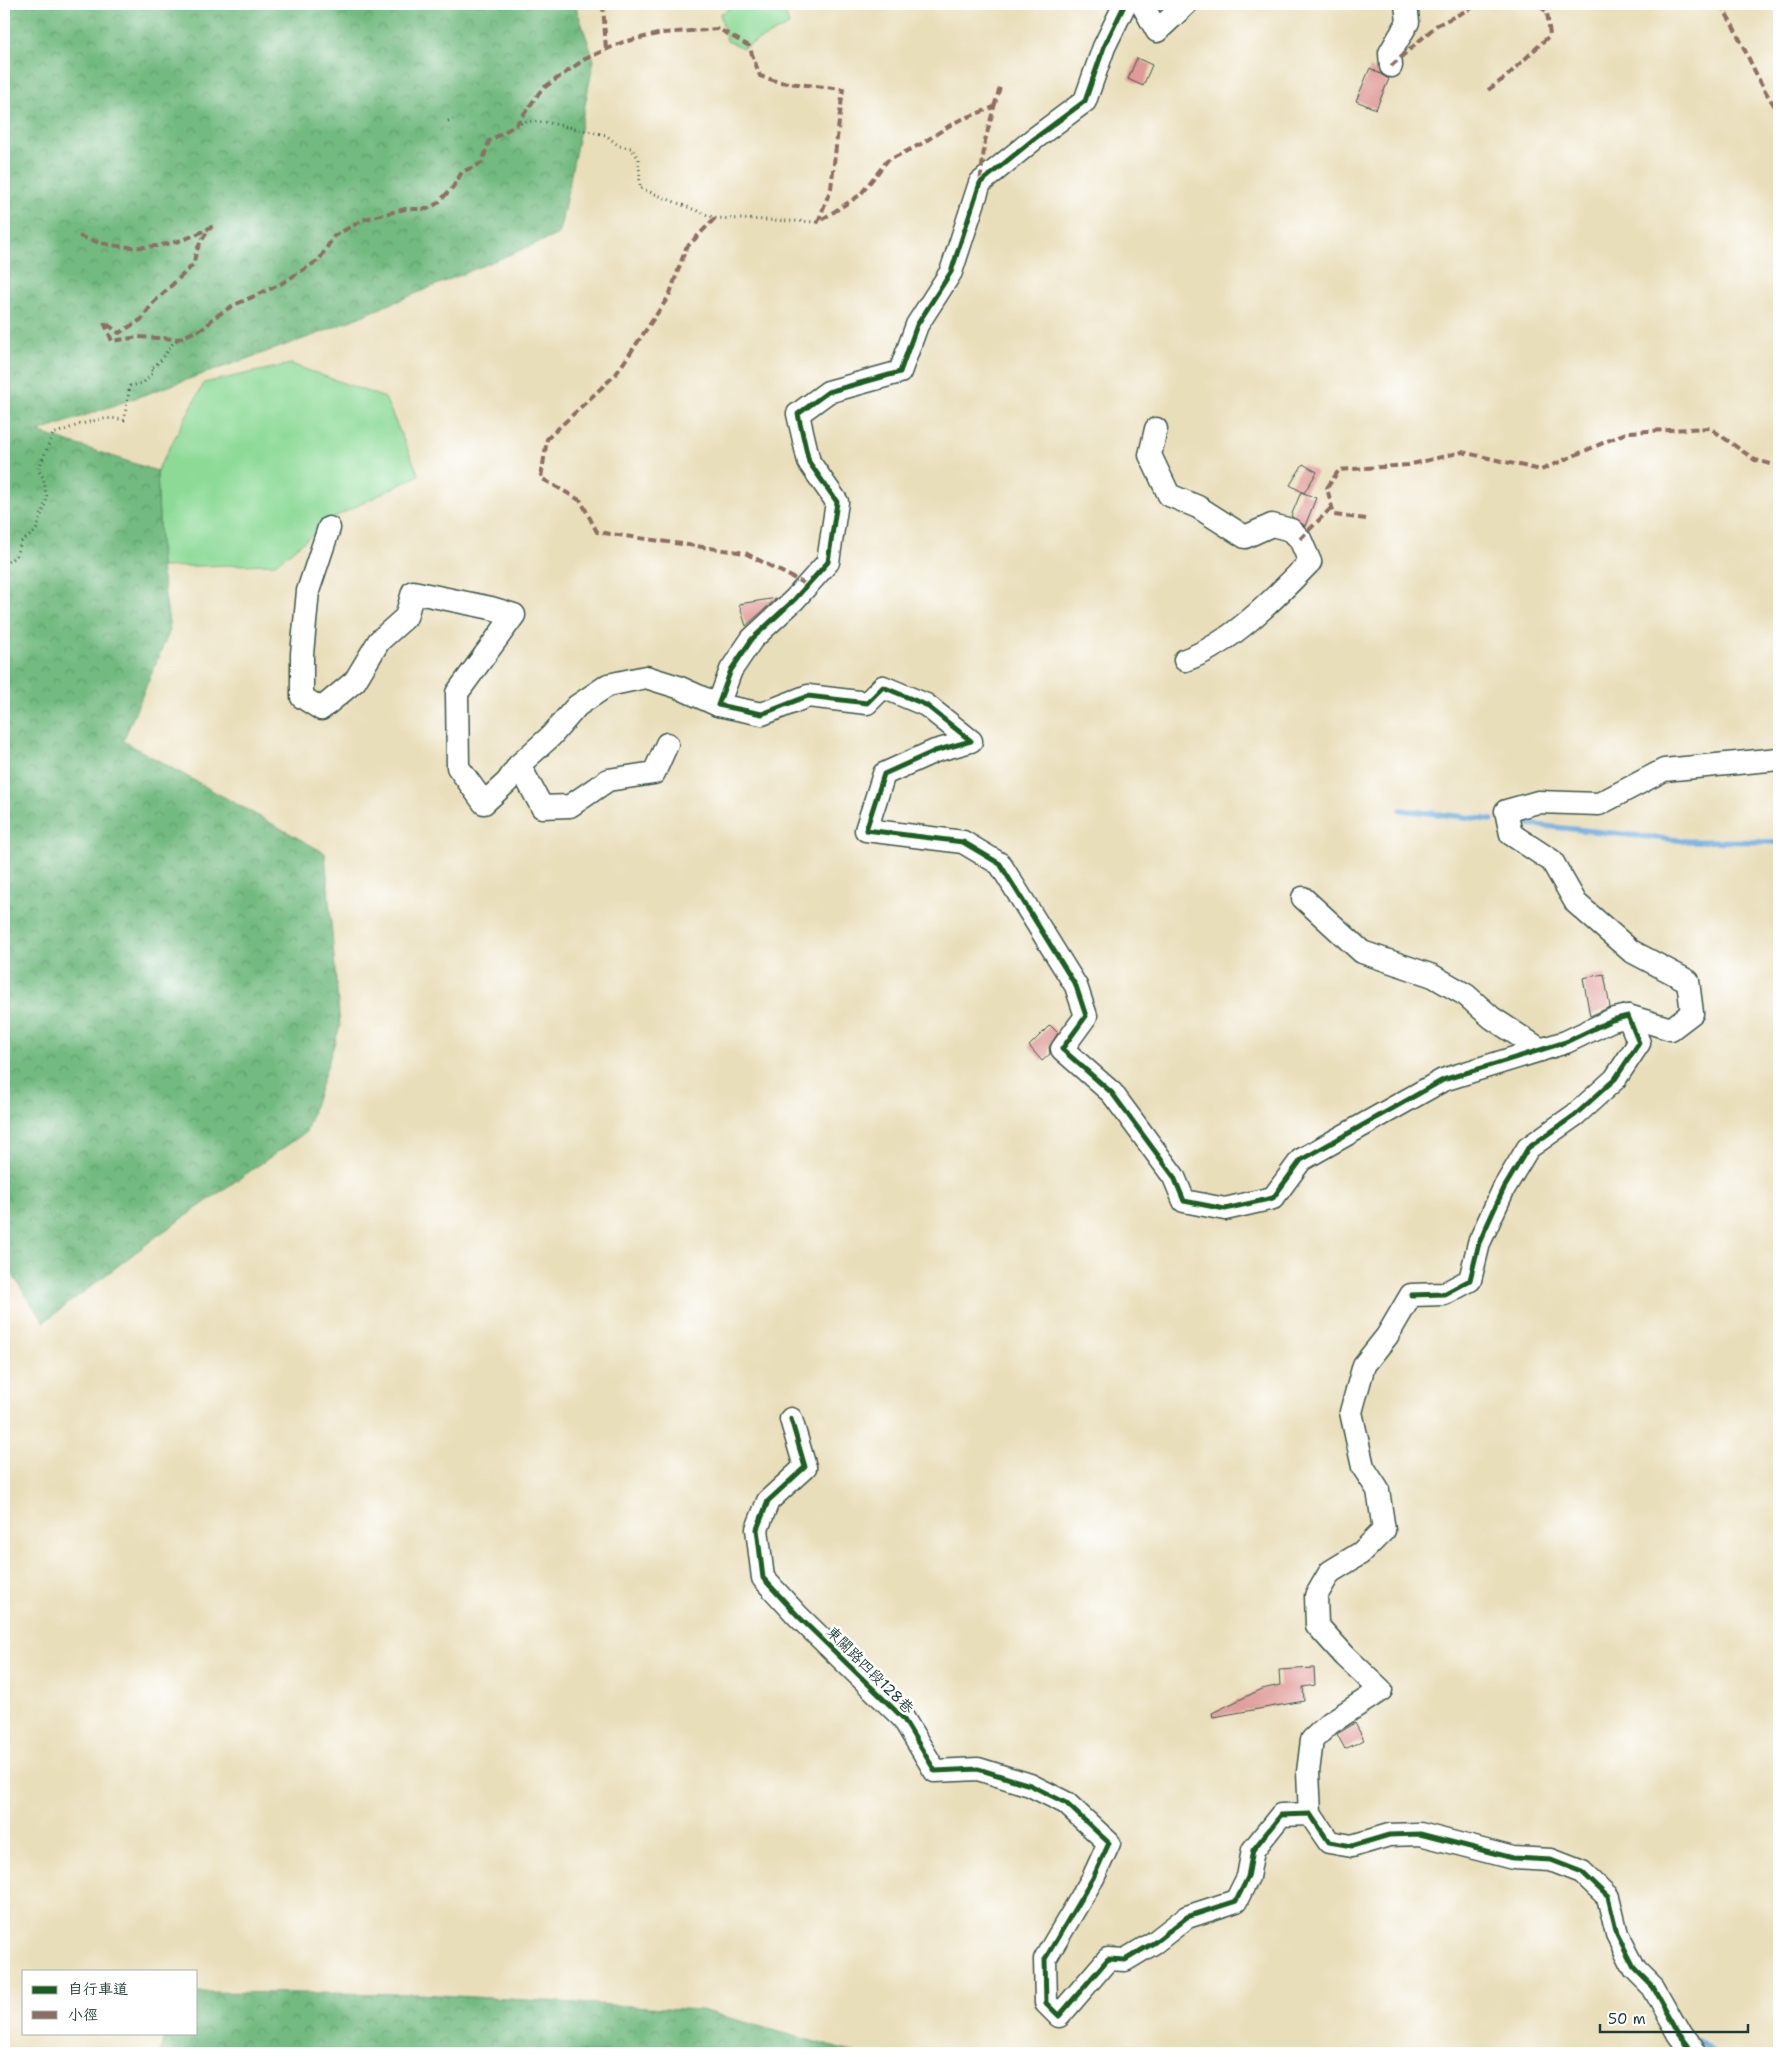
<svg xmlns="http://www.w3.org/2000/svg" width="1783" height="2057" viewBox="0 0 1783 2057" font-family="'Shantell Sans','LXGW WenKai TC',sans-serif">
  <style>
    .green { fill: #8dda97; stroke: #568c66 }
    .forest { fill: url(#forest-crowns); stroke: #487c5a }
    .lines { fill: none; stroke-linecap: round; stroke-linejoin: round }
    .stream { stroke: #6aa9dd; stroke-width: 5.5 }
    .building { fill: #df9b97 }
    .minor-casing { stroke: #3d5548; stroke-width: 25 }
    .path { stroke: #3d5548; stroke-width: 3; stroke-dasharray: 1 4; stroke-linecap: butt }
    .minor { stroke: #fff; stroke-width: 22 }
    .quiet { stroke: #8d6e63; stroke-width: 4; stroke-dasharray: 8 4; stroke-linecap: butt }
    .cycleway-casing { stroke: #fff; stroke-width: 8 }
    .cycleway { stroke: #1b5e20; stroke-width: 5 }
    .labels { text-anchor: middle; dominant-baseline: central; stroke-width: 5; stroke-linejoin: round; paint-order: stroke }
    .street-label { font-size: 15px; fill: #1f3d34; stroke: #fff }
  </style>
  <defs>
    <pattern id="forest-crowns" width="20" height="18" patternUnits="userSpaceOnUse" patternTransform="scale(1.25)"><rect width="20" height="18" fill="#72ba80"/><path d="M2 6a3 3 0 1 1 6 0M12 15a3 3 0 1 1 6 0" fill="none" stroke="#5d986a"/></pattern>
  </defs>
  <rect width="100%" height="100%" fill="#fff"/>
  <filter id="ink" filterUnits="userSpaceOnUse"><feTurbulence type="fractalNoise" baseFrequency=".02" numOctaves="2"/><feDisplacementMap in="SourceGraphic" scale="10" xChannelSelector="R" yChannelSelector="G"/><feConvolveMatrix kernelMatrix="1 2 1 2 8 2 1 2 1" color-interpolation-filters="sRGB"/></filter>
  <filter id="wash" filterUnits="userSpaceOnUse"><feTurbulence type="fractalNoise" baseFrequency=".0096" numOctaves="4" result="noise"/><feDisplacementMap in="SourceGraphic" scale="20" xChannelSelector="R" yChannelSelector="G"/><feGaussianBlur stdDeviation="1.12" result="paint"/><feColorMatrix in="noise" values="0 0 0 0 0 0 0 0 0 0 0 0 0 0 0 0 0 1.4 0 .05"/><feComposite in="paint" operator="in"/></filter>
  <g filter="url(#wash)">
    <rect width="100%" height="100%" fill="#e9deba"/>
    <!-- green -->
    <g class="green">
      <path d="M737,4h46l6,21 -46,23 -16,-7 -7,-27z"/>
      <path d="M291,364l94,34 34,77 -84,42 -60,47 -114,3 -4,-96 47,-88z"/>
    </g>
    <!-- forest -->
    <g class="forest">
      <path d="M4,4h571l19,56 -35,174 -236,98 -285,100 119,39 4,96 9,63 -47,111 202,112 15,173 -34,106 -149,104 -113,86 -40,-60z"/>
      <path d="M196,1992l224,2 281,16 154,43h-695l5,-20h31z"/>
    </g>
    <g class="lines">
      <!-- stream -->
      <g class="stream">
        <path d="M1401,810l91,10"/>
        <path d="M1525,824l162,17 92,1"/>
        <path d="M1700,2040l14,13"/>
      </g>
    </g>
    <g id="blocks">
      <!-- building -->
      <g class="building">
        <path d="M1137,58l15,7 -9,21 -15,-7z"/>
        <path d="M1370,68l19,11 -13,30 -20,-8z"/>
        <path d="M1303,464l14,8 -13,21 -14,-8z"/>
        <path d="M1301,492l15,6 -11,28 -14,-10z"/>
        <path d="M777,598l-31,28 -7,-22z"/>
        <path d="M1604,974l6,33 -20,9 -7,-38z"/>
        <path d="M1050,1025l8,8 -9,14 1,7 -8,7 -13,-15z"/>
        <path d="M1314,1668l1,17 -12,2 1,14 -91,16 -1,-4 50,-24 18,-4 -1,-15z"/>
        <path d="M1355,1723l9,17 -19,9 -8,-15z"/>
      </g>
    </g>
  </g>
  <g filter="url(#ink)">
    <use href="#blocks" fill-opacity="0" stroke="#3d5548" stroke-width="1"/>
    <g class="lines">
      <!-- minor casing -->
      <g class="minor-casing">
        <g id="minor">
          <path d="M1125,4l-21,43 -19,54 -51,38 -54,44 -29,89 -34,53 -17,47 -72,20 -30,22 11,48 28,40 -9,60 -34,38 -42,39 -21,31 -13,35 44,9 46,-18 59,7 16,-16 43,18 45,36 -36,10 -51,23 -18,56 97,12 37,22 76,122 10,30 -24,33 50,44 62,84 10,24 41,8 48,-11 28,-38 142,-80 123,-38 46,-22 16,-4 11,27 -24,36 -40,36 -47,33 -24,40 -25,55 -9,37 -26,14 -33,1 -24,41 -23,29 -13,47 12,55 15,23 6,40 -23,23 -31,19 -14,24 1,29 28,31 36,34 -51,33 -18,17 -4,32 2,42"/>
          <path d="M1142,4l15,27 29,-27"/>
          <path d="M1391,66l-1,-13 18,-31 -2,-18"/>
          <path d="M1156,429l-6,26 19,40 29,12 47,30 27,-12 19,5 9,9 10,23c-34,35 -79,82 -125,98"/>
          <path d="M329,528l-21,63 -6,63v43l19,12 34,-28 24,-40 27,-24 7,-25 78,16 23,7 -57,78 1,74 26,36 23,-21 12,-17 32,-29 26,-30 31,-21 38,-8 32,10 40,18"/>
          <path d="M519,765l23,42 28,-1 38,-26 46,-7 13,-29"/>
          <path d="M1303,898l59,54 71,24 33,19 26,23 49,32"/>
          <path d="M1628,1016l43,13 21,-16 -4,-32 -57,-30 -55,-48 -24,-42 -41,-27 -5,-23 32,-9 61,2 65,-34 115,-11"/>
          <path d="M791,1419l14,48 -37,34 -11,28 6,49 35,38 105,102 32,53 43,-2 52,16 36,18 43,40 -16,35 -48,81 1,44 13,13 49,-57 17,1 30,-18 32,-25 49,-16 12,-24 5,-27 28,-35 29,-1 19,28 23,4 37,-11 31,-1 93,24 38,2 31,12 26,25 9,37 18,35 18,18 27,48 14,18"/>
        </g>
      </g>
      <!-- path -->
      <g class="path">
        <path d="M448,121l5,-2"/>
        <path d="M516,125l11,-4 18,1 61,13 13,11 12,2 8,11 1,29 75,30 103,4"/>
        <path d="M4,565l12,-9 5,-14 15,-11 11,-33 -4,-21 -5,-7 15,-36c21,-7 49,-20 71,-14l6,-34 13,-3 10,-10 -2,-5c17,-10 14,-20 27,-29"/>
      </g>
      <!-- minor -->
      <use href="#minor" class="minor"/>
      <!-- quiet -->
      <g class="quiet">
        <path d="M603,4l3,46"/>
        <path d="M1720,4c23,34 34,75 59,108"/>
        <path d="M1391,66l46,-41 43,-21"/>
        <path d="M1488,90l18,-13 44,-42 -3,-23 -10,-8"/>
        <path d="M994,107l6,-20"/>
        <path d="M715,218l-29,30 -17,48 -53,78 -69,65 -6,39 40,23 16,31 148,21 62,32"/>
        <path d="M79,236c44,17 90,15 132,-9 -9,12 -16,22 -17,37l-42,40 -10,15 -23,14 -15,-11 8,19 27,-4 39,2 28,-12 6,-8 20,-13 47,-21 40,-25 15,-24 31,-17 40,-10h22l11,-6 15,-16 9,-15 20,-9 7,-22 27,-16 26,-36 43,-30 38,-17 39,-9 57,-4 30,17 11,30 19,6 64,7 -12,99 -13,34 42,-27 27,-34 34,-17 34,-22 39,-15 -9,34 -5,42"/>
        <path d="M1366,519l-32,-4 -7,-27 12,-18 69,-5 54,-13 79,18 87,-38 82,-4 45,32 24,6"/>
        <path d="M1300,539l32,-32"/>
      </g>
      <!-- cycleway casing -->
      <g class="cycleway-casing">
        <g id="cycleway">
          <path d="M1125,4l-21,43 -19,54 -51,38 -54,44 -29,89 -34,53 -17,47 -72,20 -30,22 11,48 28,40 -9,60 -34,38 -42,39 -21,31 -13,35 44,9 46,-18 59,7 16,-16 43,18 45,36 -36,10 -51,23 -18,56 97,12 37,22 76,122 10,30 -24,33 50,44 62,84 10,24 41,8 48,-11 28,-38 142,-80 123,-38 46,-22 16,-4 11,27 -24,36 -40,36 -47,33 -24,40 -25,55 -9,37 -26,14 -33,1"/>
          <path d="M791,1419l14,48 -37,34 -11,28 6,49 35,38 105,102 32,53 43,-2 52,16 36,18 43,40 -16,35 -48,81 1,44 13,13 49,-57 17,1 30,-18 32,-25 49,-16 12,-24 5,-27 28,-35 29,-1 19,28 23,4 37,-11 31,-1 93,24 38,2 31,12 26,25 9,37 18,35 18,18 27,48 14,18"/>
        </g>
      </g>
      <!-- cycleway -->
      <use href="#cycleway" class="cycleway"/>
    </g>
  </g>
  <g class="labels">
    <!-- street labels -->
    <g class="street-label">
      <text transform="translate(870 1670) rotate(45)">東關路四段128巷</text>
    </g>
  </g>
  <!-- margin -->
  <rect width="1783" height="2057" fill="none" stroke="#fff" stroke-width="20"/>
  <!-- legend -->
  <rect x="22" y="1970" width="175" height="65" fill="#ffffff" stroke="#a5b1ae"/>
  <rect x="32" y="1986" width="25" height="8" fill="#1b5e20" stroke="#a5b1ae"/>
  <text x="68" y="1994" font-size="15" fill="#1f3d34">自行車道</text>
  <rect x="32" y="2011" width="25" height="8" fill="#8d6e63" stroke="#a5b1ae"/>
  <text x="68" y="2020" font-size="15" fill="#1f3d34">小徑</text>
  <!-- scale -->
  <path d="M1600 2024v8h148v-8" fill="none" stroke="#1f3d34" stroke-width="2.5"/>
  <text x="1608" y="2024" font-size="15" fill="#1f3d34" stroke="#ffffff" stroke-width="4" paint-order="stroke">50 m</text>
</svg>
